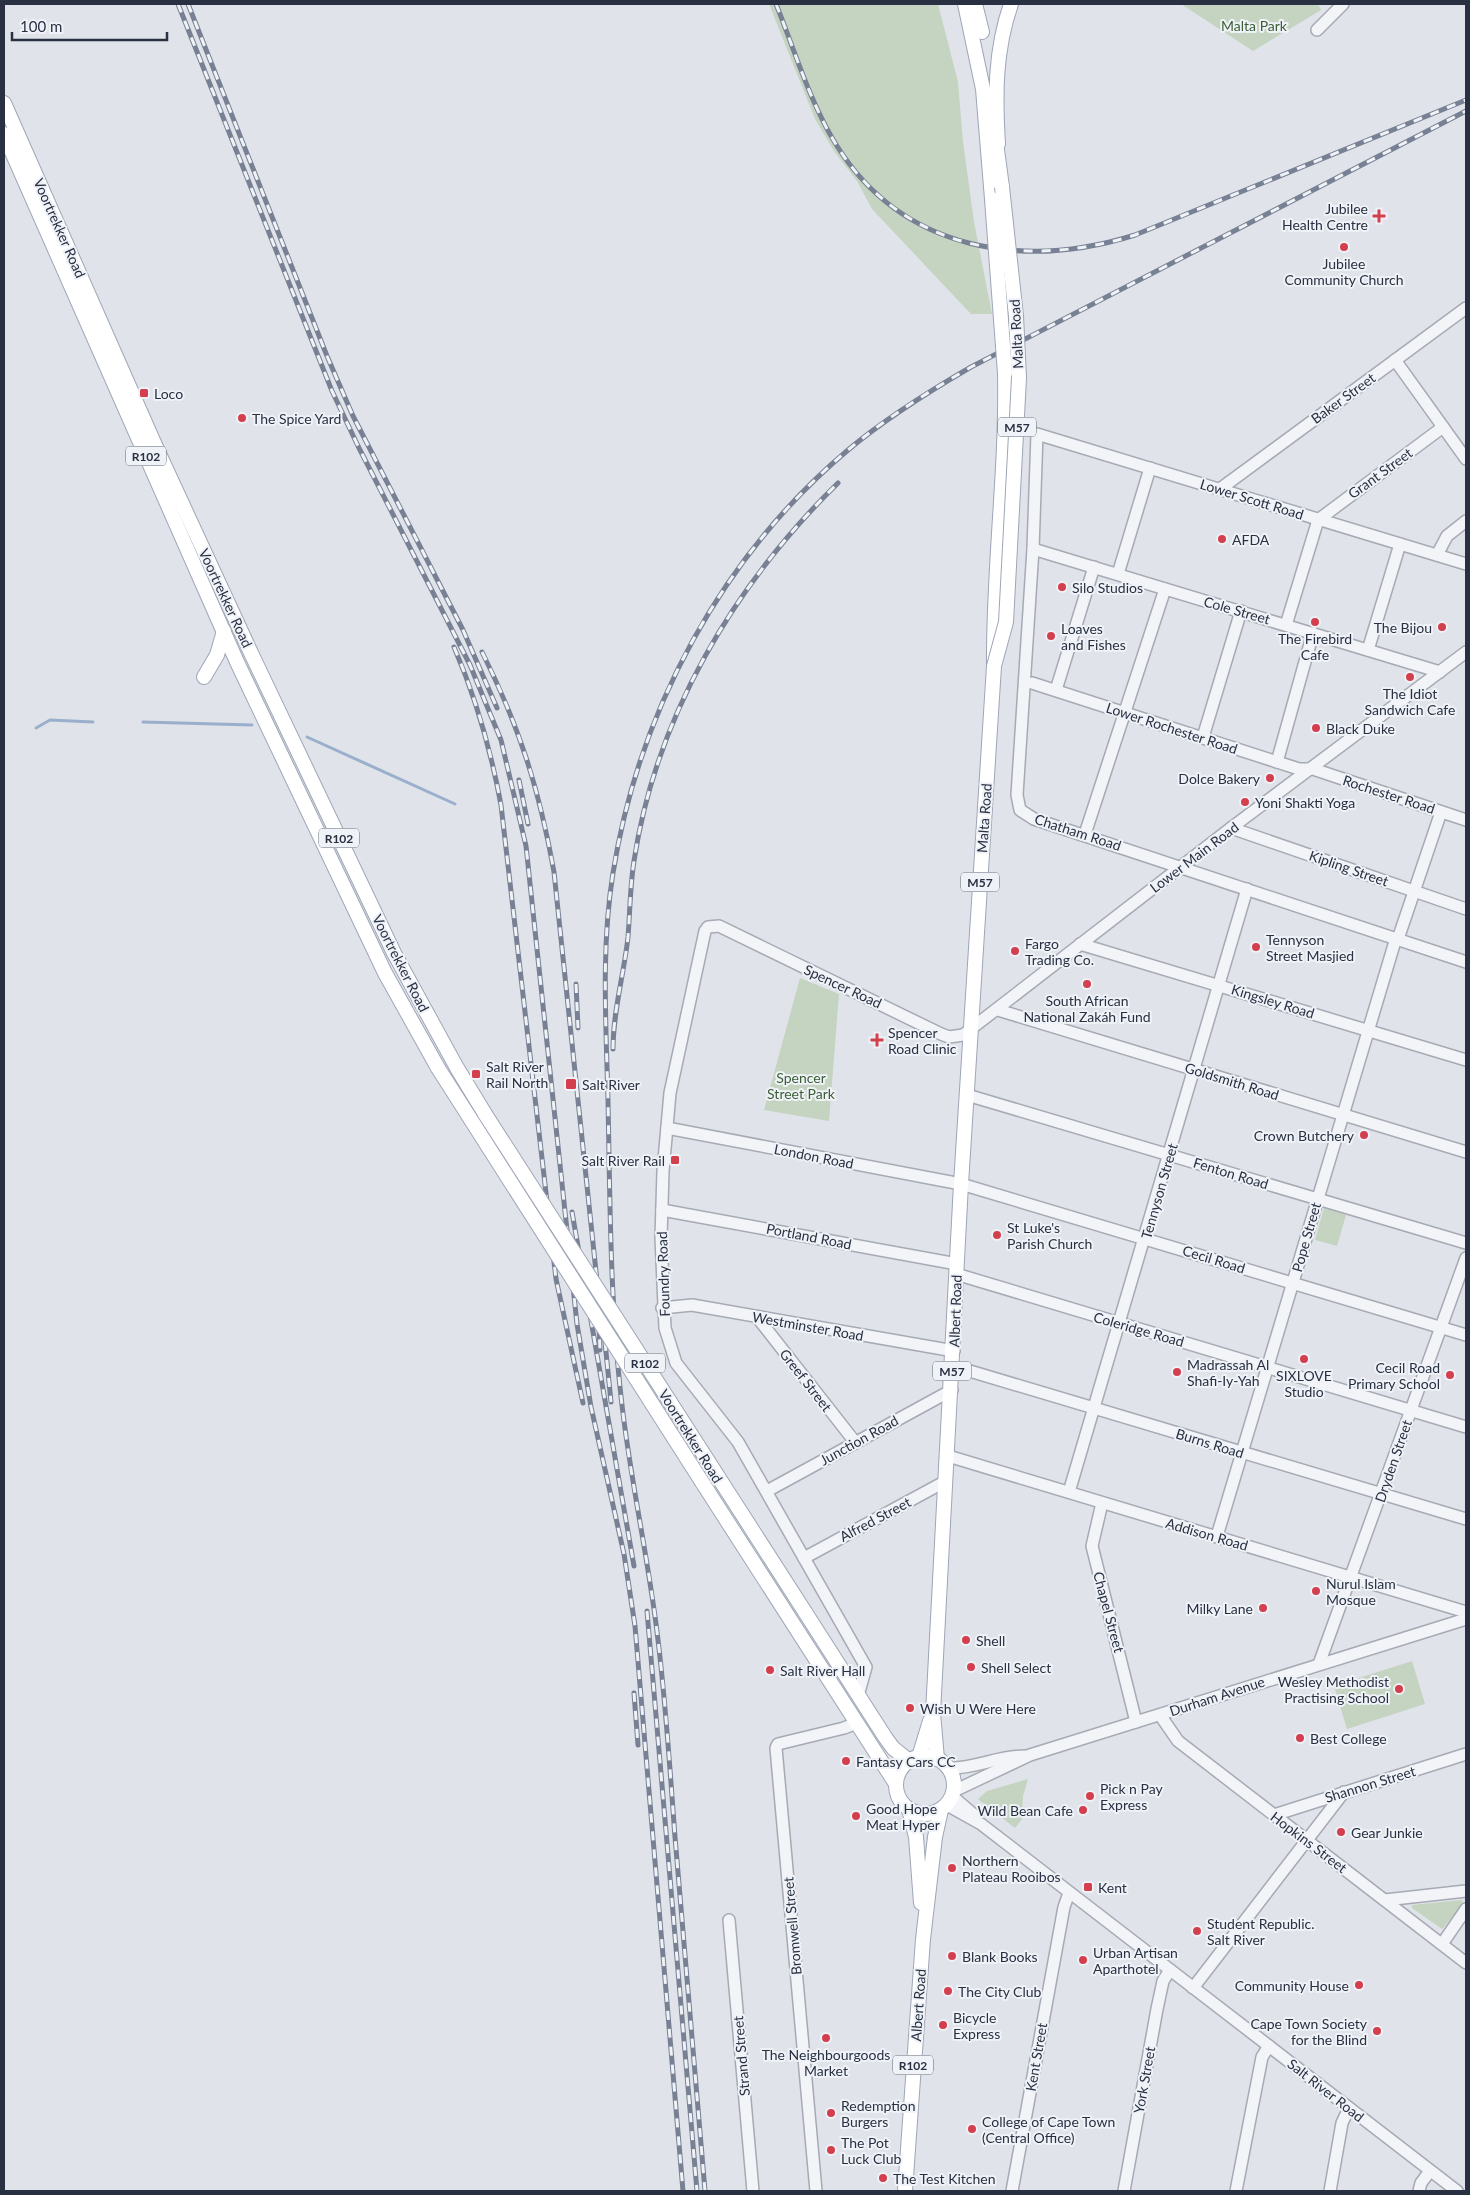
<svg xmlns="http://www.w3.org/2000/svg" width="1470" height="2195" viewBox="0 0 1470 2195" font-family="Lato,sans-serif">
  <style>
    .green { fill: #c4d4c0 }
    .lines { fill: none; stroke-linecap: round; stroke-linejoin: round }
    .stream { stroke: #99afcb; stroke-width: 3 }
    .minor-casing { stroke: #a5aab4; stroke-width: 14 }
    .major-casing { stroke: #9ea6b6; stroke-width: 16 }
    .minor { stroke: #f3f4f8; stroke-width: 11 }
    .major { stroke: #fff; stroke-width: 14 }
    .rail-casing { stroke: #788194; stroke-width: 5 }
    .rail { stroke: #eff2f7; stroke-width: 3; stroke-dasharray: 9; stroke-linecap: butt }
    .major-bridge-casing { stroke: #9ea6b6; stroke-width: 16; stroke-linecap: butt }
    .major-bridge { stroke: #fff; stroke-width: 14 }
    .poi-dot { fill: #d43f4d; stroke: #eff2f7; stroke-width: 2 }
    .labels { text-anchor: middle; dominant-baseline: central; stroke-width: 4; stroke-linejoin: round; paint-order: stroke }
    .shield { fill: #eff2f7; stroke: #646a78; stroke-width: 1 }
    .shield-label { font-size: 12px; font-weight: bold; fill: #283042 }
    .park-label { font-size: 14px; fill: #3a5e34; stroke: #eff2f7 }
    .poi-label { font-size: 14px; fill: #283042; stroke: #eff2f7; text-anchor: start }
    .street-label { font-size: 14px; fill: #283042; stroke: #eff2f7 }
  </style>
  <rect width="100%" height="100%" fill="#e0e3e9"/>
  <!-- green -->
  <g class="green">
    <path d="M769,4h169l20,78 5,60 11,80 18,92h-21l-99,-105 -15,-28 -23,-30 -19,-32z"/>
    <path d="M1181,4h137l3,6 -68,41z"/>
    <path d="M800,978l39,16 -10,127 -65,-11z"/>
    <path d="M1324,1208l22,7 -9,31 -22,-6z"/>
    <path d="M1412,1661l13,43 -78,25 -13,-43z"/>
    <path d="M1028,1779l-5,17 -1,23 -7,9 -37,-29 9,-8z"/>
    <path d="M1462,1900l1,4 -21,25 -30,-21v-3z"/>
  </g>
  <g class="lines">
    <!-- stream -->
    <g class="stream">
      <path d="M143,722l109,3"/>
      <path d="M36,728l14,-8 43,2"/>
      <path d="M307,737l148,67"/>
    </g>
    <!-- minor casing -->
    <g class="minor-casing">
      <g id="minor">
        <path d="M1317,30l26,-26"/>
        <path d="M1395,360l71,99"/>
        <path d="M1220,489l246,-181"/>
        <path d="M1318,520l125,-93"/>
        <path d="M1033,549l407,123"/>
        <path d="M1437,555l10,-19 19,-15"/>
        <path d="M1466,564l-429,-130 -4,115 -16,246 3,15 14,9 432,143"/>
        <path d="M1118,574l32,-106"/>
        <path d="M1286,625l32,-105"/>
        <path d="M1368,650l32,-106"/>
        <path d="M1032,683l267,86h14l153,51"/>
        <path d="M1056,690l38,-123"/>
        <path d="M1203,737l38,-126"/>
        <path d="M1277,762l36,-129"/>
        <path d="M1231,828l235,81"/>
        <path d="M1085,834l80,-245"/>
        <path d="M1398,939l43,-127"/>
        <path d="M1080,944l386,116"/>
        <path d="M998,1010l468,142"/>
        <path d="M967,1095l499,148"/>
        <path d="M667,1128l294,56 505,151"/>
        <path d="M662,1210l295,54"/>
        <path d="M956,1274l510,153"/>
        <path d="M662,1308l30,-3 262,46"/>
        <path d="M757,1317l98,125"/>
        <path d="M953,1366l513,153"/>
        <path d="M948,1456l518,156"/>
        <path d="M767,1491l185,-101"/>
        <path d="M1069,1492l178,-603"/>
        <path d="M1102,1503l-10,43 44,176"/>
        <path d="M1217,1536l179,-598"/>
        <path d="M804,1558l142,-77"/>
        <path d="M1319,1664l147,-406"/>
        <path d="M858,1696l8,-29 -128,-225 -62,-79 -11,-35 -4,-90 2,-67 7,-78 35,-162 3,-4 11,-1 222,108 8,3 14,-2 268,-207 235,-176"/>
        <path d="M1160,1715l18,26 288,222"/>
        <path d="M949,1768c25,1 48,-12 76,-12"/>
        <path d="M954,1791l76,-36 436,-136"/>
        <path d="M952,1796l22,19"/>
        <path d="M947,1805l34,19 476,367"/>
        <path d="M1274,1815l192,-61"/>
        <path d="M1385,1900l81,-9"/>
        <path d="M729,1920l24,271"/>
        <path d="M1442,1944l24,-35"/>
        <path d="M1193,1988l151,-196"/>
        <path d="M816,2191l-40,-443 2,-4 66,-16 13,-5"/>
        <path d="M1012,2191l52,-284 5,-14"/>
        <path d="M1124,2191l33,-182 6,-28 7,-11"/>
        <path d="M1236,2191l26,-134 7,-11"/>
        <path d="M1330,2191l12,-68 7,-15"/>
        <path d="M1419,2191l2,-8 9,-12"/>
      </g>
    </g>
    <!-- major casing -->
    <g class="major-casing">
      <g id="major">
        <path d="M965,4l18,85 9,110"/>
        <path d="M975,4l7,28"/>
        <path d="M4,103l151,342 97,210 142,298 63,115 28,46"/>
        <path d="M4,134l233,528 148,311 53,95"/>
        <path d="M995,135l7,52"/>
        <path d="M998,144c-3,-49 -3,-94 13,-140"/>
        <path d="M204,677l13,-22 7,-24"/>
        <path d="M702,1482l194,302"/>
        <path d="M805,1612l80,125 8,11 16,13"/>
        <circle cx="925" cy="1785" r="29"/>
        <path d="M919,1757l11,-36"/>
        <path d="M937,1759l-4,-46 28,-529 33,-518c-1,-98 13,-195 11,-293"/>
        <path d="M909,1809l7,28 5,66"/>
        <path d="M905,2191l18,-252 12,-102 6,-27"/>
      </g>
    </g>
    <!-- minor -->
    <use href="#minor" class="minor"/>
    <!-- major -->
    <use href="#major" class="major"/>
    <!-- rail casing -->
    <g class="rail-casing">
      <g id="rail">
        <path d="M178,4l154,387 26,55 112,219 31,75 25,106 51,478 14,83 33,147 11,72 48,565"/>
        <path d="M188,4l139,352 26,60 110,214 34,78"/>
        <path d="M776,4c19,47 34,99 61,142 66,105 186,124 298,89l331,-135"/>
        <path d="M454,647c22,51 37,104 47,158l55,474 27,124"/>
        <path d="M482,652c38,76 57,137 72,220l43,409 3,69"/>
        <path d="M519,780l9,44"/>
        <path d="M576,984l2,44"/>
        <path d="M613,1049c0,-38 11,-75 15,-112 2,-25 2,-51 6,-76 22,-145 100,-276 204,-378"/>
        <path d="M572,1212l62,354"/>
        <path d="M605,1342l6,60"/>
        <path d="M647,1611l50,580"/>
        <path d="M634,1693l4,52"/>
        <path d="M705,2191c-10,-118 -20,-236 -30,-354 -5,-66 -9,-132 -17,-197 -9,-79 -27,-156 -36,-235 -12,-101 -12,-203 -14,-305 -2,-76 -7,-153 5,-227 26,-163 109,-317 235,-423 38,-32 80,-58 123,-83l495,-256"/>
      </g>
    </g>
    <!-- rail -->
    <use href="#rail" class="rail"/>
    <!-- major-bridge casing -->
    <g class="major-bridge-casing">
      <g id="major-bridge">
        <path d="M992,199l13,174"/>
        <path d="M994,666l12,-44 13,-244 -3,-62 -14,-129"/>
        <path d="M438,1068l264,414"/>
        <path d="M485,1114l320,498"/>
      </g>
    </g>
    <!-- major-bridge -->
    <use href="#major-bridge" class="major-bridge"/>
  </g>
  <!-- markers -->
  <g class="poi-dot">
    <path d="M1376.5 208.5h5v5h5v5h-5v5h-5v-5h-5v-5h5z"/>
    <circle cx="1344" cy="247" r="5"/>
    <rect x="139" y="388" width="10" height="10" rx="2.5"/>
    <circle cx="242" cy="418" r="5"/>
    <circle cx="1222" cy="539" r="5"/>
    <circle cx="1062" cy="587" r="5"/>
    <circle cx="1315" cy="622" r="5"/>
    <circle cx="1442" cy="627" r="5"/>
    <circle cx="1051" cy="636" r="5"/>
    <circle cx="1410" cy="677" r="5"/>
    <circle cx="1316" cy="728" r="5"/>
    <circle cx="1270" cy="778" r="5"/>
    <circle cx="1245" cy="802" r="5"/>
    <circle cx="1256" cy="947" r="5"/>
    <circle cx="1015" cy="951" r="5"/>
    <circle cx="1087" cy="984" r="5"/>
    <path d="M874.5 1032.5h5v5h5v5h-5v5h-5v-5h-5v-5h5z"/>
    <rect x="471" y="1069" width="10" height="10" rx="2.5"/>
    <rect x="565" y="1078" width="12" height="12" rx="2.5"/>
    <circle cx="1364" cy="1135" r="5"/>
    <rect x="670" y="1155" width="10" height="10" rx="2.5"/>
    <circle cx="997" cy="1235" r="5"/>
    <circle cx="1304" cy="1359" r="5"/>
    <circle cx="1177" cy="1372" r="5"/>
    <circle cx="1450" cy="1375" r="5"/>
    <circle cx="1316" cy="1591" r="5"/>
    <circle cx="1263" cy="1608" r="5"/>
    <circle cx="966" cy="1640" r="5"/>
    <circle cx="971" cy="1667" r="5"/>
    <circle cx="770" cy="1670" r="5"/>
    <circle cx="1399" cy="1689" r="5"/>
    <circle cx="910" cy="1708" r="5"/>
    <circle cx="1300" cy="1738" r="5"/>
    <circle cx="846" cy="1761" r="5"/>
    <circle cx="1090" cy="1796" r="5"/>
    <circle cx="1083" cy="1810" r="5"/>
    <circle cx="856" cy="1816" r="5"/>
    <circle cx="1341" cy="1832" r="5"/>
    <circle cx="952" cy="1868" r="5"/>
    <rect x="1083" y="1882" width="10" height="10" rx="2.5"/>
    <circle cx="1197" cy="1931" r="5"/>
    <circle cx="952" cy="1956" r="5"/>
    <circle cx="1083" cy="1960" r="5"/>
    <circle cx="1359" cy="1985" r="5"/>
    <circle cx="948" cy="1991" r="5"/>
    <circle cx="943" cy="2025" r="5"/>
    <circle cx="1377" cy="2031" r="5"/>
    <circle cx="826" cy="2038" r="5"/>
    <circle cx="831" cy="2113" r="5"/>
    <circle cx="972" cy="2129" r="5"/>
    <circle cx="831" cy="2150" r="5"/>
    <circle cx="883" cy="2178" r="5"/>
  </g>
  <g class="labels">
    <!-- shield labels -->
    <g class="shield">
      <rect x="998" y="417.5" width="38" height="19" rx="4"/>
      <rect x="126" y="446.5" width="40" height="19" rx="4"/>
      <rect x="319" y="828.5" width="40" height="19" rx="4"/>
      <rect x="961" y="872.5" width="38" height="19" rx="4"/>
      <rect x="625" y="1353.5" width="40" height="19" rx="4"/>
      <rect x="933" y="1361.5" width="38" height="19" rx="4"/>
      <rect x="893" y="2055.5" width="40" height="19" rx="4"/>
    </g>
    <g class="shield-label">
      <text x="1017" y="427">M57</text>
      <text x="146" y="456">R102</text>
      <text x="339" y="838">R102</text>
      <text x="980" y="882">M57</text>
      <text x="645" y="1363">R102</text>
      <text x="952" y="1371">M57</text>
      <text x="913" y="2065">R102</text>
    </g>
    <!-- park labels -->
    <g class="park-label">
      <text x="1254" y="25">Malta Park</text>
      <text x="801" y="1077">Spencer<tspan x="801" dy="16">Street Park</tspan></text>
    </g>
    <!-- poi labels -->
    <g class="poi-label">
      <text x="1368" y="208" text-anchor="end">Jubilee<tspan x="1368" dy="16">Health Centre</tspan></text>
      <text x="1344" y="263" text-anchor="middle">Jubilee<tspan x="1344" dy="16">Community Church</tspan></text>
      <text x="154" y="393">Loco</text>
      <text x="252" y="418">The Spice Yard</text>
      <text x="1232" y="539">AFDA</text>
      <text x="1072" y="587">Silo Studios</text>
      <text x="1432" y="627" text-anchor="end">The Bijou</text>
      <text x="1061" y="628">Loaves<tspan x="1061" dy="16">and Fishes</tspan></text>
      <text x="1315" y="638" text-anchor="middle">The Firebird<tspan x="1315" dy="16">Cafe</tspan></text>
      <text x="1410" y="693" text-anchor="middle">The Idiot<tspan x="1410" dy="16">Sandwich Cafe</tspan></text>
      <text x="1326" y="728">Black Duke</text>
      <text x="1260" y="778" text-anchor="end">Dolce Bakery</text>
      <text x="1255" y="802">Yoni Shakti Yoga</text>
      <text x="1266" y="939">Tennyson<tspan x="1266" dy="16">Street Masjied</tspan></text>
      <text x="1025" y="943">Fargo<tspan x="1025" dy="16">Trading Co.</tspan></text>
      <text x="1087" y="1000" text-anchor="middle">South African<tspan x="1087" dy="16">National Zakáh Fund</tspan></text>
      <text x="888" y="1032">Spencer<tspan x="888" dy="16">Road Clinic</tspan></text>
      <text x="486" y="1066">Salt River<tspan x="486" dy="16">Rail North</tspan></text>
      <text x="582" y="1084">Salt River</text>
      <text x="1354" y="1135" text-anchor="end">Crown Butchery</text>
      <text x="665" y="1160" text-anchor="end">Salt River Rail</text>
      <text x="1007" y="1227">St Luke's<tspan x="1007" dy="16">Parish Church</tspan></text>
      <text x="1187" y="1364">Madrassah Al<tspan x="1187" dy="16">Shafi-Iy-Yah</tspan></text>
      <text x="1440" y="1367" text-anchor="end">Cecil Road<tspan x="1440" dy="16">Primary School</tspan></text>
      <text x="1304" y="1375" text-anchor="middle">SIXLOVE<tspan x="1304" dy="16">Studio</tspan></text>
      <text x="1326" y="1583">Nurul Islam<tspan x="1326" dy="16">Mosque</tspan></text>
      <text x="1253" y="1608" text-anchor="end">Milky Lane</text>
      <text x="976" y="1640">Shell</text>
      <text x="981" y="1667">Shell Select</text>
      <text x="780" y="1670">Salt River Hall</text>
      <text x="1389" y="1681" text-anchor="end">Wesley Methodist<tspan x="1389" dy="16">Practising School</tspan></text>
      <text x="920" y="1708">Wish U Were Here</text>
      <text x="1310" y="1738">Best College</text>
      <text x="856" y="1761">Fantasy Cars CC</text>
      <text x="1100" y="1788">Pick n Pay<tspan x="1100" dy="16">Express</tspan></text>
      <text x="866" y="1808">Good Hope<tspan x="866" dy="16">Meat Hyper</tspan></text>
      <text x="1073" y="1810" text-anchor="end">Wild Bean Cafe</text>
      <text x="1351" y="1832">Gear Junkie</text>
      <text x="962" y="1860">Northern<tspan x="962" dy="16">Plateau Rooibos</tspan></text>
      <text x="1098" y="1887">Kent</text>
      <text x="1207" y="1923">Student Republic.<tspan x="1207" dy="16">Salt River</tspan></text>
      <text x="1093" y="1952">Urban Artisan<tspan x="1093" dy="16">Aparthotel</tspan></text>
      <text x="962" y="1956">Blank Books</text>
      <text x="1349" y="1985" text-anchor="end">Community House</text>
      <text x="958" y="1991">The City Club</text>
      <text x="953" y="2017">Bicycle<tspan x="953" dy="16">Express</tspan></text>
      <text x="1367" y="2023" text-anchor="end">Cape Town Society<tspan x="1367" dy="16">for the Blind</tspan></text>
      <text x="826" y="2054" text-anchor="middle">The Neighbourgoods<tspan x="826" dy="16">Market</tspan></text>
      <text x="841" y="2105">Redemption<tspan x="841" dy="16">Burgers</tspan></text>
      <text x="982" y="2121">College of Cape Town<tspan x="982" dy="16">(Central Office)</tspan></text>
      <text x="841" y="2142">The Pot<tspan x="841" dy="16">Luck Club</tspan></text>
      <text x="893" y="2178">The Test Kitchen</text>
    </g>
    <!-- street labels -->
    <g class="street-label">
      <text transform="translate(60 228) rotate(66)">Voortrekker Road</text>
      <text transform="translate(1016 334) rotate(-93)">Malta Road</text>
      <text transform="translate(1343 398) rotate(-36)">Baker Street</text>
      <text transform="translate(1380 473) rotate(-36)">Grant Street</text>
      <text transform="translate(1252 499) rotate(17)">Lower Scott Road</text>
      <text transform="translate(226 598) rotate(65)">Voortrekker Road</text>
      <text transform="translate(1237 610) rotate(16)">Cole Street</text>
      <text transform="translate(1172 728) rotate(18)">Lower Rochester Road</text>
      <text transform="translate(1389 794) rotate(18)">Rochester Road</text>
      <text transform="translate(984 818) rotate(-86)">Malta Road</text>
      <text transform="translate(1078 832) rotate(18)">Chatham Road</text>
      <text transform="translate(1194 857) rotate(-37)">Lower Main Road</text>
      <text transform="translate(1349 868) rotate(19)">Kipling Street</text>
      <text transform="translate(401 963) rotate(63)">Voortrekker Road</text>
      <text transform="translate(843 986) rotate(25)">Spencer Road</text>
      <text transform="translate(1273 1001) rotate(17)">Kingsley Road</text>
      <text transform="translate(1232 1081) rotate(17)">Goldsmith Road</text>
      <text transform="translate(814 1156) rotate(11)">London Road</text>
      <text transform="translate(1231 1173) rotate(17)">Fenton Road</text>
      <text transform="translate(1159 1191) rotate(-74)">Tennyson Street</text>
      <text transform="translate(809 1236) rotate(11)">Portland Road</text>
      <text transform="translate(1306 1237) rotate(-74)">Pope Street</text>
      <text transform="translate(1214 1259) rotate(17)">Cecil Road</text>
      <text transform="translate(663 1274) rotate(-92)">Foundry Road</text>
      <text transform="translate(955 1311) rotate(-88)">Albert Road</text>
      <text transform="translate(808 1326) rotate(10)">Westminster Road</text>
      <text transform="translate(1139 1329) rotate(16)">Coleridge Road</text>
      <text transform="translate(806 1380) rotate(52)">Greef Street</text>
      <text transform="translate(691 1436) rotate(58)">Voortrekker Road</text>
      <text transform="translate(859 1440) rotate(-29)">Junction Road</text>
      <text transform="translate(1210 1443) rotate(17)">Burns Road</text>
      <text transform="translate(1393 1461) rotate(-71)">Dryden Street</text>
      <text transform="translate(875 1519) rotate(-28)">Alfred Street</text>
      <text transform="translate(1207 1534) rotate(16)">Addison Road</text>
      <text transform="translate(1109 1612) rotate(75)">Chapel Street</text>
      <text transform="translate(1217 1696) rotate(-18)">Durham Avenue</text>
      <text transform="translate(1370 1784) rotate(-17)">Shannon Street</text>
      <text transform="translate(1309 1842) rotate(37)">Hopkins Street</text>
      <text transform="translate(792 1926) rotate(-95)">Bromwell Street</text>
      <text transform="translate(918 2005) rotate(-86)">Albert Road</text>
      <text transform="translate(741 2056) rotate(-95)">Strand Street</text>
      <text transform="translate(1036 2057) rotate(-80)">Kent Street</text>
      <text transform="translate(1144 2080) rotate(-80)">York Street</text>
      <text transform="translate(1326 2090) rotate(38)">Salt River Road</text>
    </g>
  </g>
  <!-- border -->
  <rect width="1470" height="2195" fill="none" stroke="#283042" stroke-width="10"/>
  <!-- scale -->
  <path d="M12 32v8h155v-8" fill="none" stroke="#283042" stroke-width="2.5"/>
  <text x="20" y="32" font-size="15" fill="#283042" stroke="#eff2f7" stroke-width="4" paint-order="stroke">100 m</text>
</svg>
